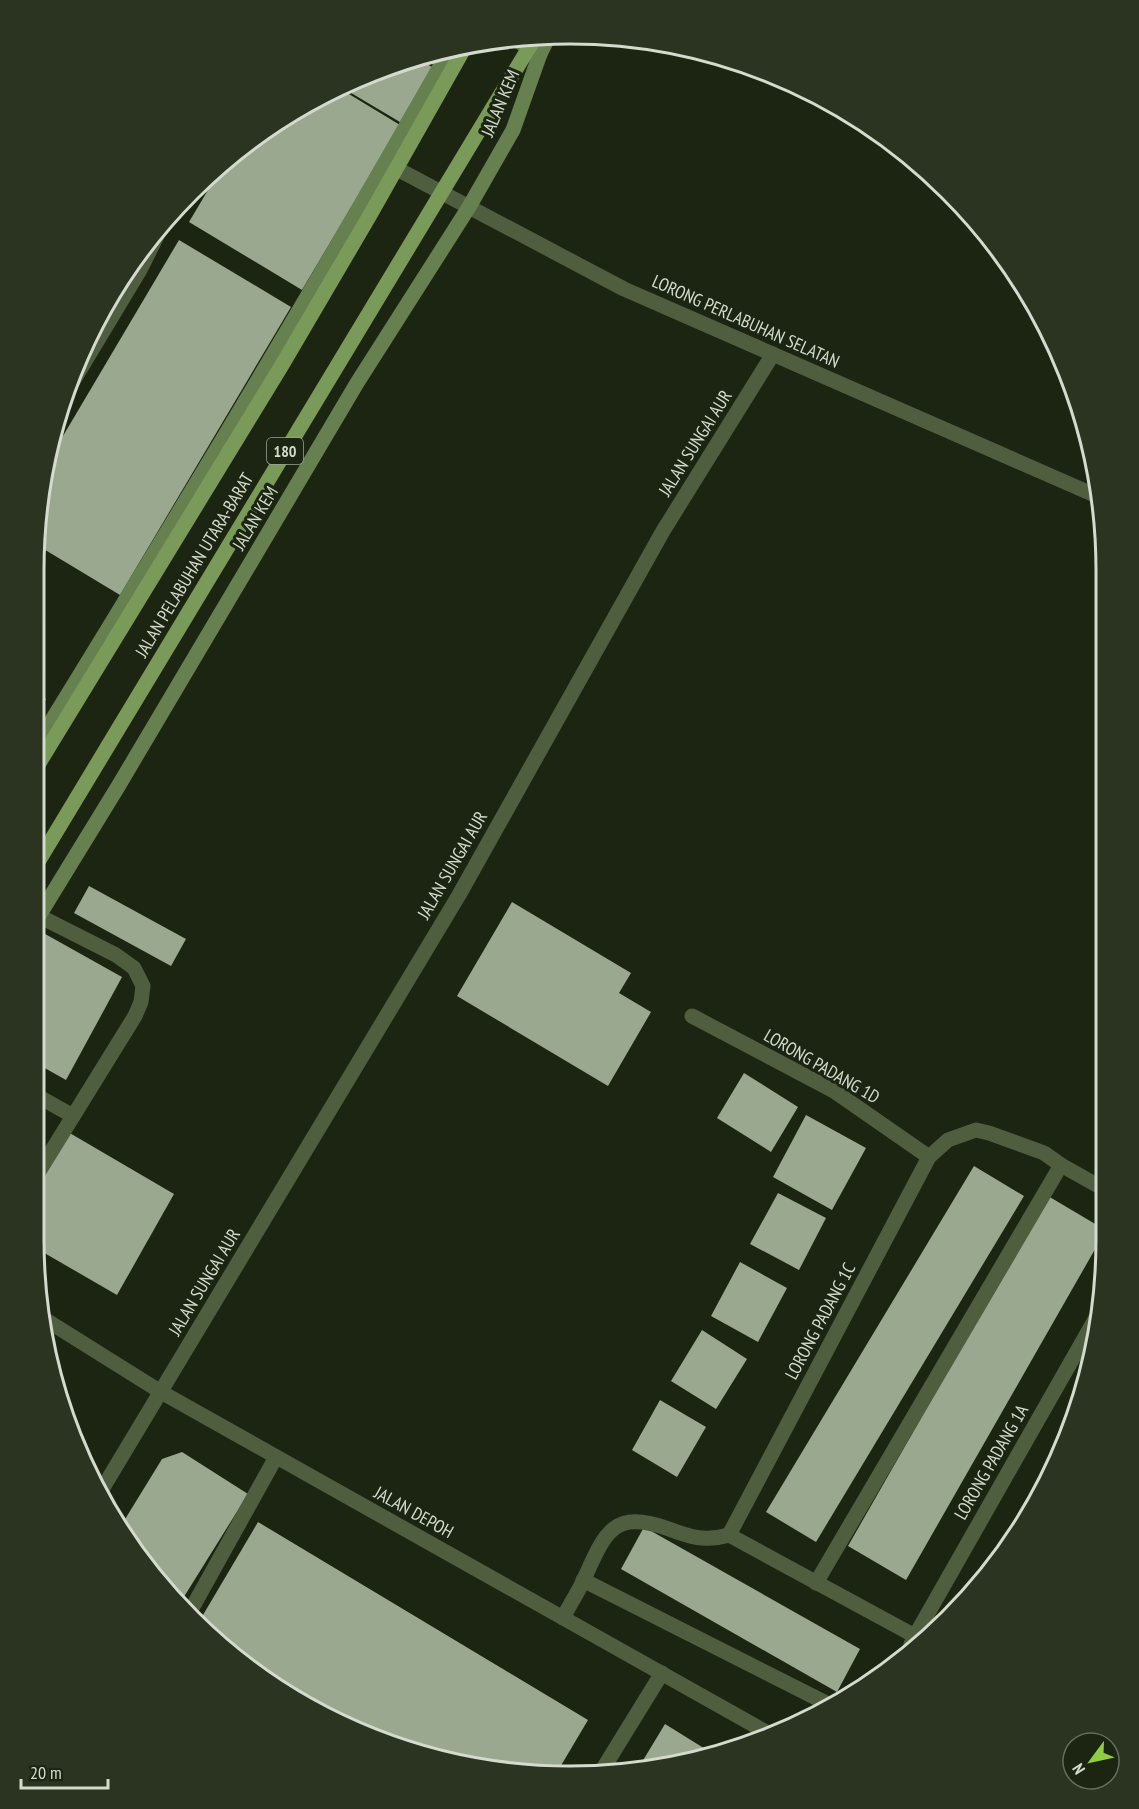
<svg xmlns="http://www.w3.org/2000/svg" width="1139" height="1809" viewBox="0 0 1139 1809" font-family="'PT Sans Narrow',sans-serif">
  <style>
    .building { fill: #9ba890 }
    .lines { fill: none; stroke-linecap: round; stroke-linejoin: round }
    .lane { stroke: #4e5e3f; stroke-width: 15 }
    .street { stroke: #4e5e3f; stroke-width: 15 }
    .secondary { stroke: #67804f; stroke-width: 15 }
    .primary-bridge { stroke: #7a9a5a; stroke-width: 15 }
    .labels { text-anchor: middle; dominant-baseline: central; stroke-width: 6; stroke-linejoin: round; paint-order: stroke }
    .shield { fill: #1b2511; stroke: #9ca495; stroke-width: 1.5 }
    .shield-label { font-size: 16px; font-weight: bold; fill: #d4dbce }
    .street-label { font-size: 18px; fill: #d4dbce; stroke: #1b2511 }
    .rim { fill: none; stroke: #d4dbce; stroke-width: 3 }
  </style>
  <rect width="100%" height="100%" fill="#1b2511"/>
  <!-- building -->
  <g class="building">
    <path d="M415,57l17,10 -32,55 -59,-35 56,-26z"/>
    <path d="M339,88l61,37 -98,165 -113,-68 38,-64 75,-53z"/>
    <path d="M179,240l112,67 -171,288 -83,-50 1,-45 9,-37z"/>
    <path d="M36,693l10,6 -10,17z"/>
    <path d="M89,886l97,53 -15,27 -97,-53z"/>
    <path d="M512,902l119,71 -12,20 32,19 -43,74 -151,-90z"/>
    <path d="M38,930l84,47 -56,103 -32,-18 1,-127z"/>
    <path d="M744,1073l54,34 -27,45 -54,-34z"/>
    <path d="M806,1115l60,33 -34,62 -59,-33z"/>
    <path d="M68,1132l106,62 -57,101 -83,-48 -1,-54z"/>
    <path d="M974,1166l50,30 -208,346 -50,-30z"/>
    <path d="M778,1193l48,25 -27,52 -49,-26z"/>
    <path d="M1048,1196l54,32v9l-196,343 -58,-34z"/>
    <path d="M740,1262l47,26 -29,54 -47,-26z"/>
    <path d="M702,1330l45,29 -31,50 -45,-28z"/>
    <path d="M660,1400l46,27 -29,50 -45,-27z"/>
    <path d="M182,1452l66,42 -66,106 -58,-62 -5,-9 43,-70z"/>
    <path d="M258,1522l330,198 -32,54 -159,-27 -154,-82 -43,-45z"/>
    <path d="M644,1527l216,122 -23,43 -216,-123z"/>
    <path d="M665,1724l50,31 -6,3 -70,9z"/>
  </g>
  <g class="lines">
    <!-- lane -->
    <g class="lane">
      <path d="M34,1094l39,22"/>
      <path d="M33,1181l102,-165 6,-14 2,-16 -9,-18 -18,-13 -77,-39"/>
      <path d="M583,1580l245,124"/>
      <path d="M816,1583l245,-418"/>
      <path d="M191,1610l85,-153"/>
      <path d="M563,1618c7,-14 16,-27 22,-41 20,-44 28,-67 81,-49 24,9 38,14 63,7l186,101 -4,8"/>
      <path d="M601,1772l61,-99"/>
    </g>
    <!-- street -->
    <g class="street">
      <path d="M386,163l238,126 475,208"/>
      <path d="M66,393l74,-123 25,-50"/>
      <path d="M692,1016l142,75 95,66"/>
      <path d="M46,1320l115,72 605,340"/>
      <path d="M101,1491l358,-596 204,-364 110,-177"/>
      <path d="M729,1535l200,-378 19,-17 28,-10 13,3 55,20 17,12 41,23"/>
      <path d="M915,1636l186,-327"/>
    </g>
    <!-- secondary -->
    <g class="secondary">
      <path d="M511,37l29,17"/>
      <path d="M36,746c142,-230 281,-462 414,-697"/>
      <path d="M35,922l84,-137 238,-402 112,-176 44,-77 27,-76 9,-18"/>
    </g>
    <!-- primary-bridge -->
    <g class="primary-bridge">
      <path d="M36,768l246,-403 88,-150 96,-170"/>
      <path d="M35,867l501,-831"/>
    </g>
  </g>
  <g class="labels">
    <!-- shield labels -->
    <rect class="shield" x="267" y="438" width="36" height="26" rx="4.5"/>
    <g class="shield-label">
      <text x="285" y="451">180</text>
    </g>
    <!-- street labels -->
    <g class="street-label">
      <text transform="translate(500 103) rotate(-67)">JALAN KEM</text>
      <text transform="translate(746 321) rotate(24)">LORONG PERLABUHAN SELATAN</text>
      <text transform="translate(695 443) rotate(-58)">JALAN SUNGAI AUR</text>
      <text transform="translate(255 518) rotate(-59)">JALAN KEM</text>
      <text transform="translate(194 565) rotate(-59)">JALAN PELABUHAN UTARA-BARAT</text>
      <text transform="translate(452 865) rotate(-60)">JALAN SUNGAI AUR</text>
      <text transform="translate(822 1066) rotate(30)">LORONG PADANG 1D</text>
      <text transform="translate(204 1282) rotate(-59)">JALAN SUNGAI AUR</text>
      <text transform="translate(820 1321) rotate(-62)">LORONG PADANG 1C</text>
      <text transform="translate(991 1462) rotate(-60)">LORONG PADANG 1A</text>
      <text transform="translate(414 1512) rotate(29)">JALAN DEPOH</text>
    </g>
  </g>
  <!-- crop -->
  <path d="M0 0H1139V1809H0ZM570 44H570A526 526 0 0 1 1096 570V1240A526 526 0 0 1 570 1766H570A526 526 0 0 1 44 1240V570A526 526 0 0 1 570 44Z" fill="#2a3420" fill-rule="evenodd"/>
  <path class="rim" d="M570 44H570A526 526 0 0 1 1096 570V1240A526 526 0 0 1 570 1766H570A526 526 0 0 1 44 1240V570A526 526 0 0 1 570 44Z"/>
  <!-- north arrow -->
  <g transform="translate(1091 1761) rotate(237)"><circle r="28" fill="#1b2511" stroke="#656e5d" stroke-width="1.5"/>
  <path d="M0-4.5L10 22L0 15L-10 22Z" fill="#8fcd42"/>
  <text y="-9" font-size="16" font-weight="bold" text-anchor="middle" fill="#d4dbce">N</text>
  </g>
  <!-- scale -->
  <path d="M21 1779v9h87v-9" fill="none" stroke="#d4dbce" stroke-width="3"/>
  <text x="30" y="1779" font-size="18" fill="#d4dbce" stroke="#1b2511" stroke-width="4.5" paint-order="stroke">20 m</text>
</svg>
